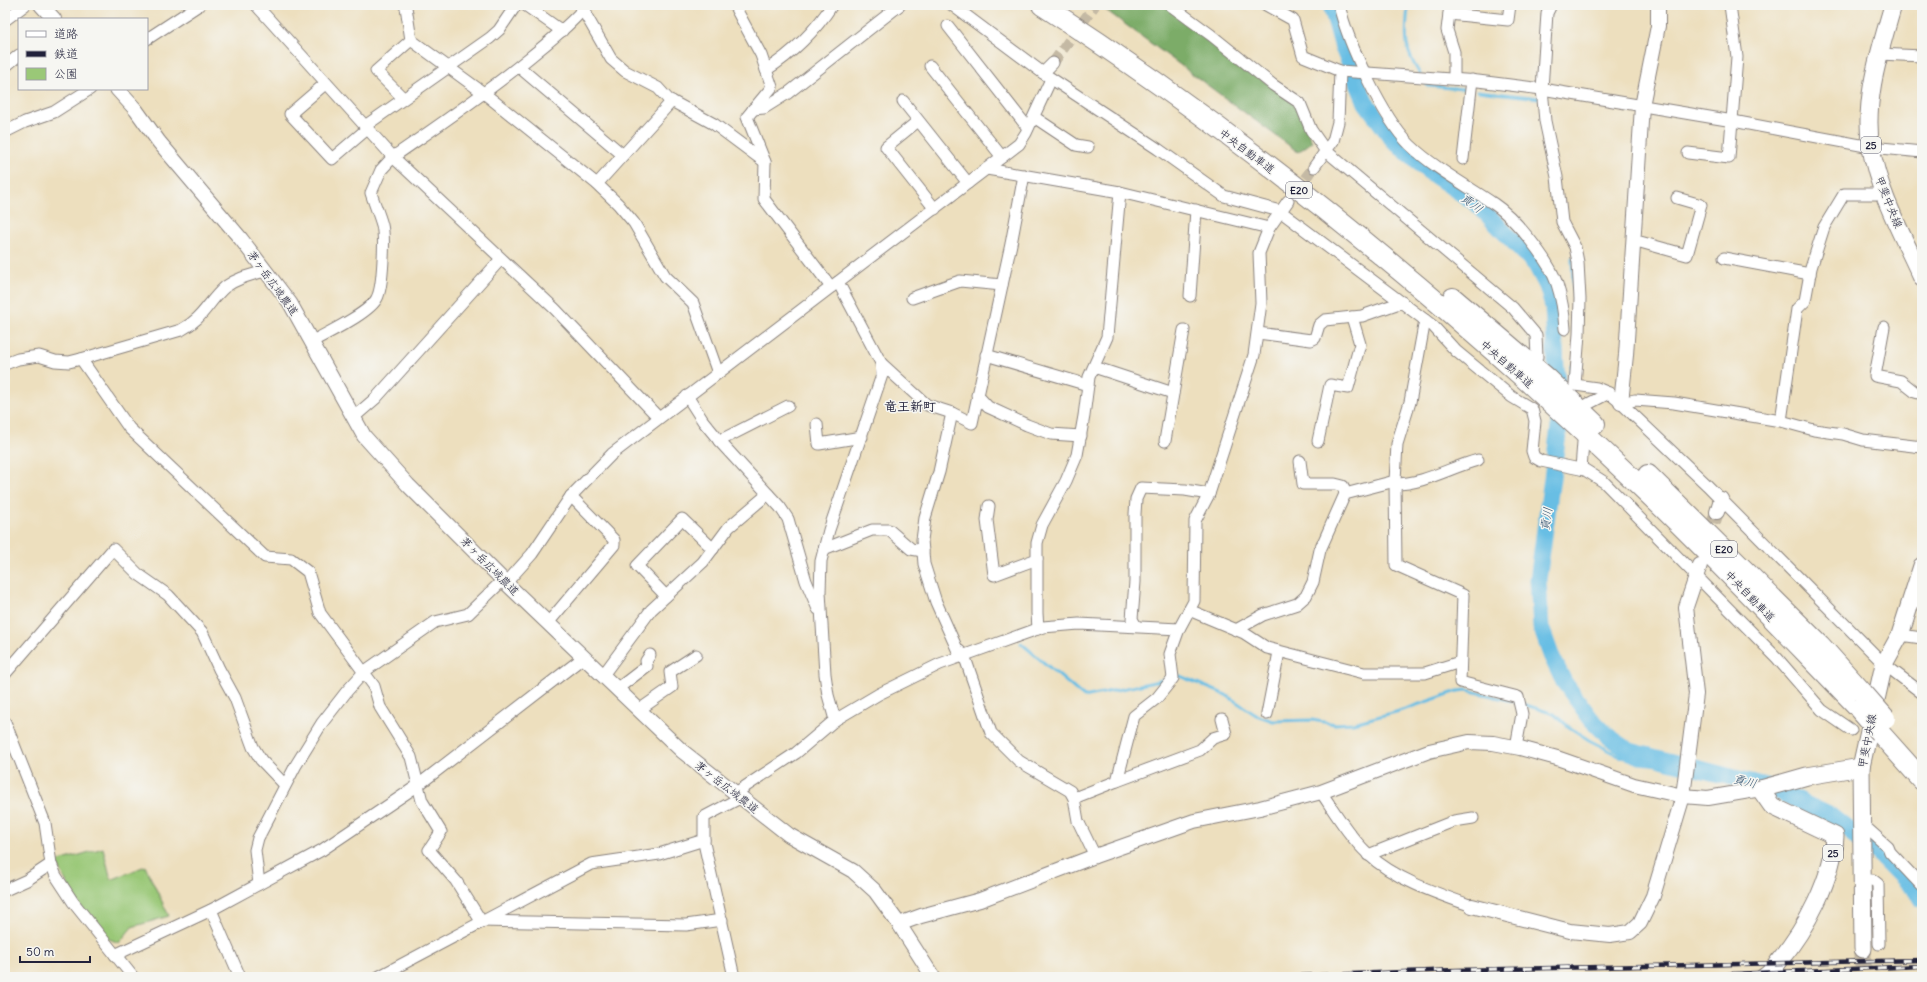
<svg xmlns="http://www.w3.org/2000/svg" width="1927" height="982" viewBox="0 0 1927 982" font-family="Delius,'Klee One',sans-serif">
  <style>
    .green { fill: #9ac877; stroke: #5e7559 }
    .forest { fill: #7bac68; stroke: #4e6752 }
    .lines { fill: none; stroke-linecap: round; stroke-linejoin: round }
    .stream { stroke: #67bee4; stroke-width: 3 }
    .river { stroke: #67bee4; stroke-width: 17 }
    .minor-tunnel { stroke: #c4b9a4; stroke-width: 11; stroke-dasharray: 11 5.5; stroke-linecap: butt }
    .tertiary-tunnel { stroke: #c4b9a4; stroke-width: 14; stroke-dasharray: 14 7; stroke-linecap: butt }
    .primary-tunnel { stroke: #c4b9a4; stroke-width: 17; stroke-dasharray: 17 8; stroke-linecap: butt }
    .minor-casing { stroke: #88807c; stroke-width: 13 }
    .tertiary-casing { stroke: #88807c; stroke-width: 16 }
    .primary-casing { stroke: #88807c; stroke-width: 19 }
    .motorway-casing { stroke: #88807c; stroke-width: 22 }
    .minor { stroke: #fff; stroke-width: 11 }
    .tertiary { stroke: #fff; stroke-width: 14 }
    .primary { stroke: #fff; stroke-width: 17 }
    .motorway { stroke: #fff; stroke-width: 20 }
    .rail-casing { stroke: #22223b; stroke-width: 4.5 }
    .rail { stroke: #f6f6f2; stroke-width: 3; stroke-dasharray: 9; stroke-linecap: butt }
    .motorway-bridge-casing { stroke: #88807c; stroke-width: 22; stroke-linecap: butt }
    .motorway-bridge { stroke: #fff; stroke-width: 20 }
    .labels { text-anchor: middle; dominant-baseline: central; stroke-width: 3; stroke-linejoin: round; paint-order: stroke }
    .shield { fill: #f6f6f2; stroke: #626272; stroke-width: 1 }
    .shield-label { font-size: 10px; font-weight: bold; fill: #22223b }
    .street-label { font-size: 11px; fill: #22223b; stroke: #f6f6f2 }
    .water-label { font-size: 12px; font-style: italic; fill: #3a5976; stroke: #f6f6f2 }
    .quarter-label { font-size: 13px; font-weight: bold; fill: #22223b; stroke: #f6f6f2 }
  </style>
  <rect width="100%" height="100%" fill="#f6f6f2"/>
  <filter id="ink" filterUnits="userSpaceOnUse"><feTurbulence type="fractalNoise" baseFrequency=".025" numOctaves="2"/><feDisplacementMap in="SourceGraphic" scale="8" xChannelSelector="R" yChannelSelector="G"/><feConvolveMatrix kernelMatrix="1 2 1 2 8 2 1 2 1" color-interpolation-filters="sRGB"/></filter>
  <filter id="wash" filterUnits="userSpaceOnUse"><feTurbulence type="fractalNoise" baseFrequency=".012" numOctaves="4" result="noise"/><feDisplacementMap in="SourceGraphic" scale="16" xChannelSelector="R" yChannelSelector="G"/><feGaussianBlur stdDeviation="0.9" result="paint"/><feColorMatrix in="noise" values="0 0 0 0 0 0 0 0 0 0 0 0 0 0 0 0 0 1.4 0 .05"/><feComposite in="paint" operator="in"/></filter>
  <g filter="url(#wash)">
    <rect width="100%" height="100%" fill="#eddfbe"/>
    <!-- green -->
    <path class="green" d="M103,848l8,32 34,-14 24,50 -37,11 -13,16 -15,-6 -27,-35 -21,-40z"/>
    <!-- forest -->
    <path class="forest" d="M1099,5h66l132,101 15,36 -14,10z"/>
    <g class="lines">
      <!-- stream -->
      <g class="stream">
        <path d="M1408,5c-2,30 -6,42 12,69"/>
        <path d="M1541,5v18"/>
        <path d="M1424,80l4,6 35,3"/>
        <path d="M1478,91l61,7"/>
        <path d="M1572,258l2,50"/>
        <path d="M1567,388l4,-22"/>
        <path d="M1559,427l1,-6"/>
        <path d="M1021,643l63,54 84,-18"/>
        <path d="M1175,677l5,-1 46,19 30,20 17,6 39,-1 23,4 18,-1 43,-11 62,-21 9,-1 49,12"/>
        <path d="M1523,704l31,10 15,13 20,13 31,16 19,7 45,4"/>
      </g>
      <!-- river -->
      <path class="river" d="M1331,5l12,43 23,55 27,37 35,31 49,33 59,61 11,21 6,21 6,120 -21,153 3,47 10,28 13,27 27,37 17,17 22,15 136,35 65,30 51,41 40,41"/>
    </g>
  </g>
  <g filter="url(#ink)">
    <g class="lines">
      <!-- minor-tunnel -->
      <g class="minor-tunnel">
        <path d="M1053,63l42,-58"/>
        <path d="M1295,191l19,-24"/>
      </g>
      <!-- tertiary-tunnel -->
      <path class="tertiary-tunnel" d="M1707,543l10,-31"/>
      <!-- primary-tunnel -->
      <path class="primary-tunnel" d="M1863,949v28"/>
      <!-- minor casing -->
      <g class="minor-casing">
        <g id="minor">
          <path d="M256,5l137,152 162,152 103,108"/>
          <path d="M404,5l2,2 5,33 74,54 112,90 21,20 16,19 31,53 28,27 25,70"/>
          <path d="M525,5l37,26"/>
          <path d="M734,5l27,50 11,32 -25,30 18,45 -1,37 67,88"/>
          <path d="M952,5l91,68 115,76 66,47 56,15 153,115 23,25 56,46 20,12 3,12 -3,30 2,6 7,4 44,9 19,12 173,176 45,52 29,20"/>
          <path d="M1170,5l41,30 62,50 27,18 11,27 14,20 188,158 23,27 1,22"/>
          <path d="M1266,5l27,15 10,36 37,15 138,10 64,8 191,32 138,26 51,5"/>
          <path d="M1339,5c9,38 43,112 71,140 24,23 56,40 84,59 21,14 55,56 63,80 5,15 7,29 8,45"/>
          <path d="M1450,5l-3,25 7,22v27"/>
          <path d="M1551,5l-4,8 -5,76 3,32 12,56 5,45 13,25 3,15 2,37 -1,35 -4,51 22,3 12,5"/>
          <path d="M585,7l2,10 24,42 14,12 33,17 10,11 46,25 51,38"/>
          <path d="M1449,14l59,6 2,-15"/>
          <path d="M5,20l20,-15"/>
          <path d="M948,26l80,102"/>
          <path d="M147,39l52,-34"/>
          <path d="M1879,54l43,2"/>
          <path d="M7,65l12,-10"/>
          <path d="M930,66l72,91"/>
          <path d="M519,67l104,88"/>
          <path d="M766,70c26,-16 50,-40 66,-65"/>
          <path d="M1043,73l10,-10"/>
          <path d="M326,83l-36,31 42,45 35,-30"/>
          <path d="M403,98l-27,-27 35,-31"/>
          <path d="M903,101l65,82"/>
          <path d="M753,109l11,-1 24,-15 112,-88"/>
          <path d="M1034,117l42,28 12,2"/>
          <path d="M918,121l-32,26 49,62"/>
          <path d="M365,126l125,-88 9,-8 17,-25"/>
          <path d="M5,132l20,-10 29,-10 36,-23"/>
          <path d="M1688,153l41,5 8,-101 -7,-52"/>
          <path d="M1463,159l9,-79"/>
          <path d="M1314,167l19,-26 5,-19 2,-51"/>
          <path d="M987,169l133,23 149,36"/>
          <path d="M597,184l75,-83"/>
          <path d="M1633,240l54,15 14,-50 -24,-7"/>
          <path d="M1724,258l86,16"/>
          <path d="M1190,296l6,-86"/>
          <path d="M912,298l48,-17 42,4"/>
          <path d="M1425,320l-15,82 -13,42 -2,37 1,84 67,30 -3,87 58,15 4,17 -6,33"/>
          <path d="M1884,327l-9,49 26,5 14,11 7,2"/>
          <path d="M1258,333l53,7 4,-2 4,-13 6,-5 37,-4 40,-14"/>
          <path d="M311,342c16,-9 59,-29 66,-44 6,-11 8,-61 5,-73 -3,-11 -8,-22 -11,-32l10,-23 12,-13c46,-32 92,-63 136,-99 20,-16 41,-33 58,-53"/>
          <path d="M986,355l102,30"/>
          <path d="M81,359l48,69 136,129 26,2 17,13 12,41 54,73 6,21 31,50 11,44 19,31 -12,18 27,31 25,40 205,4 36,-5"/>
          <path d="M881,363l46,42 25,8 20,10 39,-179 13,-69"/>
          <path d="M5,364l13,-5 21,-3 16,5 14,1 12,-3 100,-29c23,-12 26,-27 44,-43 12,-9 26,-12 40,-16"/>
          <path d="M1094,367l79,26"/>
          <path d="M977,395l11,12 39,18 24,9 30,2"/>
          <path d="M687,396l16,25 19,23 58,63 8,12 18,62 12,28"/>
          <path d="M1621,403l14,-3 39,3 107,18 33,9 29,4 20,6 59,7"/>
          <path d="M1588,404l21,-11 12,10 86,82 177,179 38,29"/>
          <path d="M952,413l-13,59 -14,46 -3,22 2,24 12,38 21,47 7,6 27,78 28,28 51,30 4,7 4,23 17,35"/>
          <path d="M354,417l22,-19 125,-139"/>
          <path d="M1781,421l16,-112 8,-8 6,-33 13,-41 20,-33h40"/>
          <path d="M817,424l2,20 43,-7"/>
          <path d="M719,441l69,-35"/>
          <path d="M1165,441l19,-111"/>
          <path d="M1318,441l12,-56 18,3 12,-44 -8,-27"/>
          <path d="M1300,461l3,23h32l8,2 2,8"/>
          <path d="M1581,469l2,-27"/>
          <path d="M1395,484c29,0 56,-17 83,-24"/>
          <path d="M989,506l-2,14 7,55 43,-16"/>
          <path d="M824,549l48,-19h17l22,19 12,2"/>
          <path d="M506,583l26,-29 39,-58 41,-42 407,-310 7,-11 25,-54"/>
          <path d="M666,596l-29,-30 45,-47 31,30"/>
          <path d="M1189,610l55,23 23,15 97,25h61l35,-11"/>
          <path d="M548,623l66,-78v-5l-43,-44"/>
          <path d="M1136,626l-4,-7 3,-37v-68l1,-15 5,-11 44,2 24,4"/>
          <path d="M1038,629l-1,-16v-70l5,-18 24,-44 11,-26 7,-39 5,-39 18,-40 13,-145"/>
          <path d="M1236,630l27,-15 34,-11 9,-8 7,-14 7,-32 25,-56 50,-13"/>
          <path d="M1900,635l22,3"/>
          <path d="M5,674l108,-125 25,25 30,21 34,37 17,37 16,29 18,49 8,13 24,25"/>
          <path d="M603,675l48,-65 52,-48 26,-35 39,-33"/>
          <path d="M617,689l30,-23 -1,-5 4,-6"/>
          <path d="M639,710l33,-23 -2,-15 26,-17"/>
          <path d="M1267,714l12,-62"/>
          <path d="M835,720l-7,-25 -3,-21 -5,-82 1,-31 8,-31 53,-155 -1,-12 -43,-81"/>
          <path d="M5,722l40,101 6,41 5,12 17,26 60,75"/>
          <path d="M1117,781l83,-31 13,-12 13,-4 -4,-15"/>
          <path d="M1321,792c15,22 28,44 47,62 26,25 70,40 104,52"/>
          <path d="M734,794l62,-41 39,-33 44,-26 61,-30 103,-37 36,-3 100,5"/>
          <path d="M1074,798l43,-17 17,-65 23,-18 16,-20 -3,-24 9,-25 15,-28 1,-80 14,-27 45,-139 7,-52 -2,-50 10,-25 19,-27"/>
          <path d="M1861,823l27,24 2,5 32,34"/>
          <path d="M1368,855l86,-34 19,-3"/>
          <path d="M1862,880h11l5,4 1,60"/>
          <path d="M259,884l-4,-34 3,-12 38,-73 26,-42 25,-32 18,-20 70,-49 33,-8 35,-34"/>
          <path d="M5,890l22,-10 24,-16"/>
          <path d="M211,910l29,67"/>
          <path d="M115,955l96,-45 111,-60 95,-64 167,-129"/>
          <path d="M378,977l213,-113 68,-10 45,-14"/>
          <path d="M734,977l-30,-134v-26l36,-19"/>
        </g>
      </g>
      <!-- tertiary casing -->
      <g class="tertiary-casing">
        <g id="tertiary">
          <path d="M41,5l13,14"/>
          <path d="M117,89l19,21 23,32 82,97 49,64 74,133 44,49 98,98 176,168 107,84 64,36 22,20 24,33 34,53"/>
          <path d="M1621,403l5,-48 16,-249 16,-80v-21"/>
          <path d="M1717,512l4,-13"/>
          <path d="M1472,906l98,25 40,4 20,-3 10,-9 13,-27 30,-100 13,-102 -10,-87 14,-42"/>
          <path d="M899,924l22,-8 59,-16 115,-44 99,-35 66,-13 61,-16 108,-41 40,-9 24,1 27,5 37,10 77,27 49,11 25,2 53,-9"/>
        </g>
      </g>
      <!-- primary casing -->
      <g class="primary-casing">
        <g id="primary">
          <path d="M1893,5c-13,46 -30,95 -22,143 8,46 32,88 51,130"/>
          <path d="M1760,789l12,17 63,30c-2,42 -29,93 -56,125 -4,6 -9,13 -15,16"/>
          <path d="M1761,789l46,-13 54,-9"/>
          <path d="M1863,949l-2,-182 23,-103 16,-29 22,-69"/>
        </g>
      </g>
      <!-- motorway casing -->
      <g class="motorway-casing">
        <g id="motorway">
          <path d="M1042,5c213,138 412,303 596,479 76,72 148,149 221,224"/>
          <path d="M1453,298l93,79 49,47"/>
          <path d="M1648,475l172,170 43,48"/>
          <path d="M1880,733l42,47"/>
        </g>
      </g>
      <!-- minor -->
      <use href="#minor" class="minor"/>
      <!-- tertiary -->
      <use href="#tertiary" class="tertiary"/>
      <!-- primary -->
      <use href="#primary" class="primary"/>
      <!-- motorway -->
      <use href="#motorway" class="motorway"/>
      <!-- rail casing -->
      <g class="rail-casing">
        <g id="rail">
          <path d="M1272,977l184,-7 466,-10"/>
          <path d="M1661,977l261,-11"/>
        </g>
      </g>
      <!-- rail -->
      <use href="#rail" class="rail"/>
      <!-- motorway-bridge casing -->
      <g class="motorway-bridge-casing">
        <g id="motorway-bridge">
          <path d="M1863,693l22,25"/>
          <path d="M1859,709l21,24"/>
        </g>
      </g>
      <!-- motorway-bridge -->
      <use href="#motorway-bridge" class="motorway-bridge"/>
    </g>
  </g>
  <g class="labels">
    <!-- shield labels -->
    <g class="shield">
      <rect x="1861" y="137" width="20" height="16" rx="3"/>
      <rect x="1286" y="182" width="26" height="16" rx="3"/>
      <rect x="1711" y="541" width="26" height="16" rx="3"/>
      <rect x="1823" y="845" width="20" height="16" rx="3"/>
    </g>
    <g class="shield-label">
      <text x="1871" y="145">25</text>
      <text x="1299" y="190">E20</text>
      <text x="1724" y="549">E20</text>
      <text x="1833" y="853">25</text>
    </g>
    <!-- street labels -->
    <g class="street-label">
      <text transform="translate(1247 151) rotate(37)">中央自動車道</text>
      <text transform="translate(1889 202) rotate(68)">甲斐中央線</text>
      <text transform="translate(273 283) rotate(54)">茅ヶ岳広域農道</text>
      <text transform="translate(1507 364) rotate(41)">中央自動車道</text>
      <text transform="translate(490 566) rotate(45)">茅ヶ岳広域農道</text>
      <text transform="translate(1750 596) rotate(46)">中央自動車道</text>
      <text transform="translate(1867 741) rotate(-79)">甲斐中央線</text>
      <text transform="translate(727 787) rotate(38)">茅ヶ岳広域農道</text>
    </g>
    <!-- water labels -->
    <g class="water-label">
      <text transform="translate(1472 203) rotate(38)">貢川</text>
      <text transform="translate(1546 519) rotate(-82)">貢川</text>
      <text transform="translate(1745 781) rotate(14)">貢川</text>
    </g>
    <!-- quarter labels -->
    <g class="quarter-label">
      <text x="910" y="406">竜王新町</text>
    </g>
  </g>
  <!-- margin -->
  <rect width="1927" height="982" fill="none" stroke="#f6f6f2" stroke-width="20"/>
  <!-- legend -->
  <rect x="18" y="18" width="130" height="72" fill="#f6f6f2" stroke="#a1a1a9"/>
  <rect x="26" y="31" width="20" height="6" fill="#ffffff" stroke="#a1a1a9"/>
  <text x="54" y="38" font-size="12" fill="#22223b">道路</text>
  <rect x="26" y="51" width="20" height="6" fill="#22223b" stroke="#a1a1a9"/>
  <text x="54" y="58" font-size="12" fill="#22223b">鉄道</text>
  <rect x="26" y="68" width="20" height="12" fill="#9ac877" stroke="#a1a1a9"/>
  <text x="54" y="78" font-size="12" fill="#22223b">公園</text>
  <!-- scale -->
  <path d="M20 956v6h70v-6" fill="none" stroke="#22223b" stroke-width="2"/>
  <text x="26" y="956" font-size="12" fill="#22223b" stroke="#f6f6f2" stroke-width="3" paint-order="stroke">50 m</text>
</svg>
